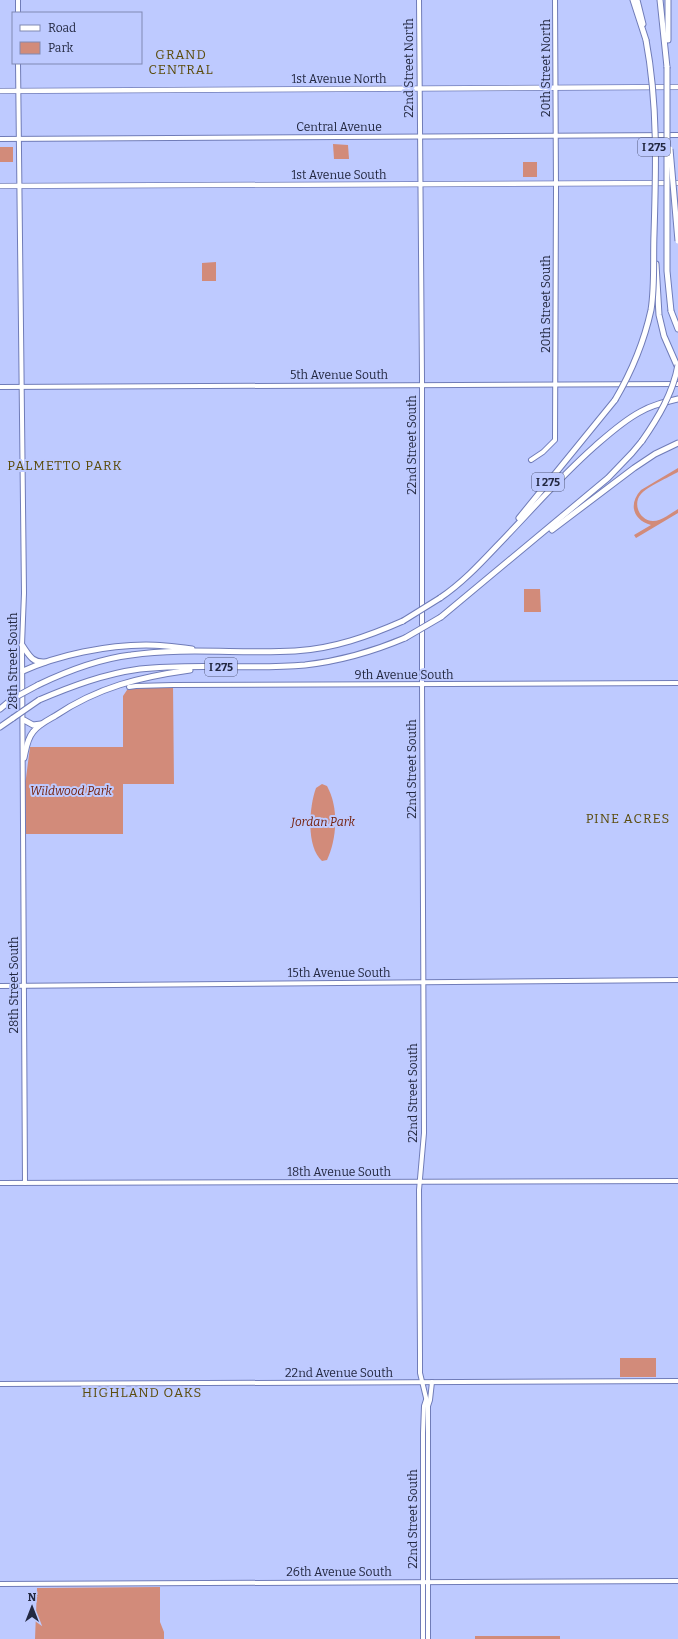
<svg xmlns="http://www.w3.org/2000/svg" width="678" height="1639" viewBox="0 0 678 1639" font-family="Bitter,serif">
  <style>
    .green { fill: #d28b7a }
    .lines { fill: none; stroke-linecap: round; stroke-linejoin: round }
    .secondary-casing { stroke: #707cb8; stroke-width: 6 }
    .primary-casing { stroke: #707cb8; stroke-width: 6 }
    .highway-casing { stroke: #707cb8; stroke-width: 7 }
    .secondary { stroke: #fff; stroke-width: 4 }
    .primary { stroke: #fff; stroke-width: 4.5 }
    .highway { stroke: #fff; stroke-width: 5 }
    .highway-bridge-casing { stroke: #707cb8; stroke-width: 7; stroke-linecap: butt }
    .highway-bridge { stroke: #fff; stroke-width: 5 }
    .labels { text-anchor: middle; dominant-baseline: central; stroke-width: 4; stroke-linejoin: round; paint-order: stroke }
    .shield { fill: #becaff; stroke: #52597a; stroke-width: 1 }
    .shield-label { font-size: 11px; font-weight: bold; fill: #232841 }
    .street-label { font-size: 12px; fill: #232841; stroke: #becaff }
    .park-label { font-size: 12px; font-style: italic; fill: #721c06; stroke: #becaff }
    .neighbourhood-label { font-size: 13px; letter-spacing: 1px; fill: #5b4c0d; stroke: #becaff }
  </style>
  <rect width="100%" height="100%" fill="#becaff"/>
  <!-- green -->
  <g class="green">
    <path d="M333,144l15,1 1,14h-15z"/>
    <rect x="0" y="147" width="13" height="15"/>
    <rect x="523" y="162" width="14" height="15"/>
    <path d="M216,262v19h-14v-18z"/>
    <path d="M678,468v4c-9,5 -31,15 -37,22 -9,10 -1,27 12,27 9,0 18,-8 25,-12v4l-42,25 -2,-3 17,-10c-18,-5 -23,-21 -10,-35z"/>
    <path d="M524,589h16l1,23h-17z"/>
    <path d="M173,685l1,99h-51v50h-99v-50l2,-6 4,-31h93v-51l6,-9z"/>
    <path d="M322,784l5,2c12,22 10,52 0,74l-5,1c-16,-14 -13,-54 -6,-73z"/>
    <rect x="620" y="1358" width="36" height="19"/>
    <path d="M160,1587v35l4,10v7h-129l2,-51z"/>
    <rect x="475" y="1636" width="85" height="3"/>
  </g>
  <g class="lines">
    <!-- secondary casing -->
    <g class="secondary-casing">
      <g id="secondary">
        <path d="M419,0l3,378v306l2,449 -5,57 1,164v19l8,33v233"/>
        <path d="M18,13v-13"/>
        <path d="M18,63l6,530 -2,52 3,538"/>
        <path d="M0,139l678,-4"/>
        <path d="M0,387l678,-3"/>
        <path d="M531,460l12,-8 12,-12 1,-249 -1,-191"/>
        <path d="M129,687l7,-1 37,-1 505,-2"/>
        <path d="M0,986l678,-6"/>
        <path d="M0,1183l678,-2"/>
        <path d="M0,1384l678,-3"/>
        <path d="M428,1406l2,-6 2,-18"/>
        <path d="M0,1584l678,-3"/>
        <path d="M423,1639v-206l1,-27 2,-6"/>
      </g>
    </g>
    <!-- primary casing -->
    <g class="primary-casing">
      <g id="primary">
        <path d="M0,91l678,-4"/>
        <path d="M0,186l678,-3"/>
      </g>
    </g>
    <!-- highway casing -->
    <g class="highway-casing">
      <g id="highway">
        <path d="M633,0l13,40"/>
        <path d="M637,0l6,24"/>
        <path d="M660,0l7,67"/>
        <path d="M668,0v40"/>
        <path d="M656,264l3,51 5,21 14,32"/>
        <path d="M671,311l7,18"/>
        <path d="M519,518l96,-118"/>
        <path d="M552,530l82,-62 21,-14 23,-11"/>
        <path d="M440,598c21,-14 39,-33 56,-51 33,-34 63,-69 98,-100 15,-13 29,-26 46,-35 12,-7 25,-10 38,-13"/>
        <path d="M441,617l167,-139 24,-25 10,-12"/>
        <path d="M22,645c7,10 10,18 23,17"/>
        <path d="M23,671c35,-16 84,-26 123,-26 15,0 31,2 46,4"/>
        <path d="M38,685c29,-14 60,-26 93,-30 54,-8 109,-1 164,-4 38,-2 74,-15 108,-30"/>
        <path d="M39,700c33,-14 65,-26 101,-31 55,-6 110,1 165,-4 35,-4 67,-13 100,-27"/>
        <path d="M0,709l12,-10"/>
        <path d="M24,720l9,5 8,-1"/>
        <path d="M0,727l13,-9"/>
        <path d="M24,758c2,-9 3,-19 9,-26 5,-7 15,-12 22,-16 43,-29 85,-39 135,-46"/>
      </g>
    </g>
    <!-- secondary -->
    <use href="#secondary" class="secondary"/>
    <!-- primary -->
    <use href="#primary" class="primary"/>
    <!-- highway -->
    <use href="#highway" class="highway"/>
    <!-- highway-bridge casing -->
    <g class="highway-bridge-casing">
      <g id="highway-bridge">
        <path d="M667,67v204l4,40"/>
        <path d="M670,149l8,92"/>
        <path d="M615,400c17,-29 29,-58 36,-90 4,-24 2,-51 3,-76 2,-64 4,-130 -8,-194"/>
        <path d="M642,441c16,-23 31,-48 36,-76"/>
        <path d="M403,621l37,-23"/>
        <path d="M405,638l36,-21"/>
        <path d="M12,699l26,-14"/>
        <path d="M13,718l26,-18"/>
      </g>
    </g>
    <!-- highway-bridge -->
    <use href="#highway-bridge" class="highway-bridge"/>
  </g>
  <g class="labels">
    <!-- shield labels -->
    <g class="shield">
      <rect x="638" y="138" width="32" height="18" rx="3"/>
      <rect x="532" y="473" width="32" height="18" rx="3"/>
      <rect x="205" y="658" width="32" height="18" rx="3"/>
    </g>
    <g class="shield-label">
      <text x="654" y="147">I 275</text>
      <text x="548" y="482">I 275</text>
      <text x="221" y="667">I 275</text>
    </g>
    <!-- street labels -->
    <g class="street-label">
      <text transform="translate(409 68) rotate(-90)">22nd Street North</text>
      <text transform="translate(546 68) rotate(-90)">20th Street North</text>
      <text x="339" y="79">1st Avenue North</text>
      <text x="339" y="127">Central Avenue</text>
      <text x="339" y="175">1st Avenue South</text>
      <text transform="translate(546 304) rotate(-90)">20th Street South</text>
      <text x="339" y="375">5th Avenue South</text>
      <text transform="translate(412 445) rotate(-90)">22nd Street South</text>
      <text transform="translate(13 661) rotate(-90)">28th Street South</text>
      <text x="404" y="675">9th Avenue South</text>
      <text transform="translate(412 769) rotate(-90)">22nd Street South</text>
      <text x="339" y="973">15th Avenue South</text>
      <text transform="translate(14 985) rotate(-90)">28th Street South</text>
      <text transform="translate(413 1093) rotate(-90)">22nd Street South</text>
      <text x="339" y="1172">18th Avenue South</text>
      <text x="339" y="1373">22nd Avenue South</text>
      <text transform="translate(413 1519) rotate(-90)">22nd Street South</text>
      <text x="339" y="1572">26th Avenue South</text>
    </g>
    <!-- park labels -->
    <g class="park-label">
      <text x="71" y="791">Wildwood Park</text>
      <text x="323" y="822">Jordan Park</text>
    </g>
    <!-- neighbourhood labels -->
    <g class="neighbourhood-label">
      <text x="181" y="54">GRAND<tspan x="181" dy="15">CENTRAL</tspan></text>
      <text x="65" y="465">PALMETTO PARK</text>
      <text x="628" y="818">PINE ACRES</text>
      <text x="142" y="1392">HIGHLAND OAKS</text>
    </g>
  </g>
  <!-- legend -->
  <rect x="12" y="12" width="130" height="52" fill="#becaff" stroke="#8089b3"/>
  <rect x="20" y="25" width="20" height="6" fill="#ffffff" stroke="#8089b3"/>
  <text x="48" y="32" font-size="12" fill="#232841">Road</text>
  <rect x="20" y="42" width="20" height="12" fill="#d28b7a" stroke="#8089b3"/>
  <text x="48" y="52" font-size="12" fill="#232841">Park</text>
  <!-- north arrow -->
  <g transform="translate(32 1607)" stroke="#becaff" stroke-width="3" paint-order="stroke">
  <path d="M0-3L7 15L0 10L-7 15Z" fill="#232841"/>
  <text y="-6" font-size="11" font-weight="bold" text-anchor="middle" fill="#232841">N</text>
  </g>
</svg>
